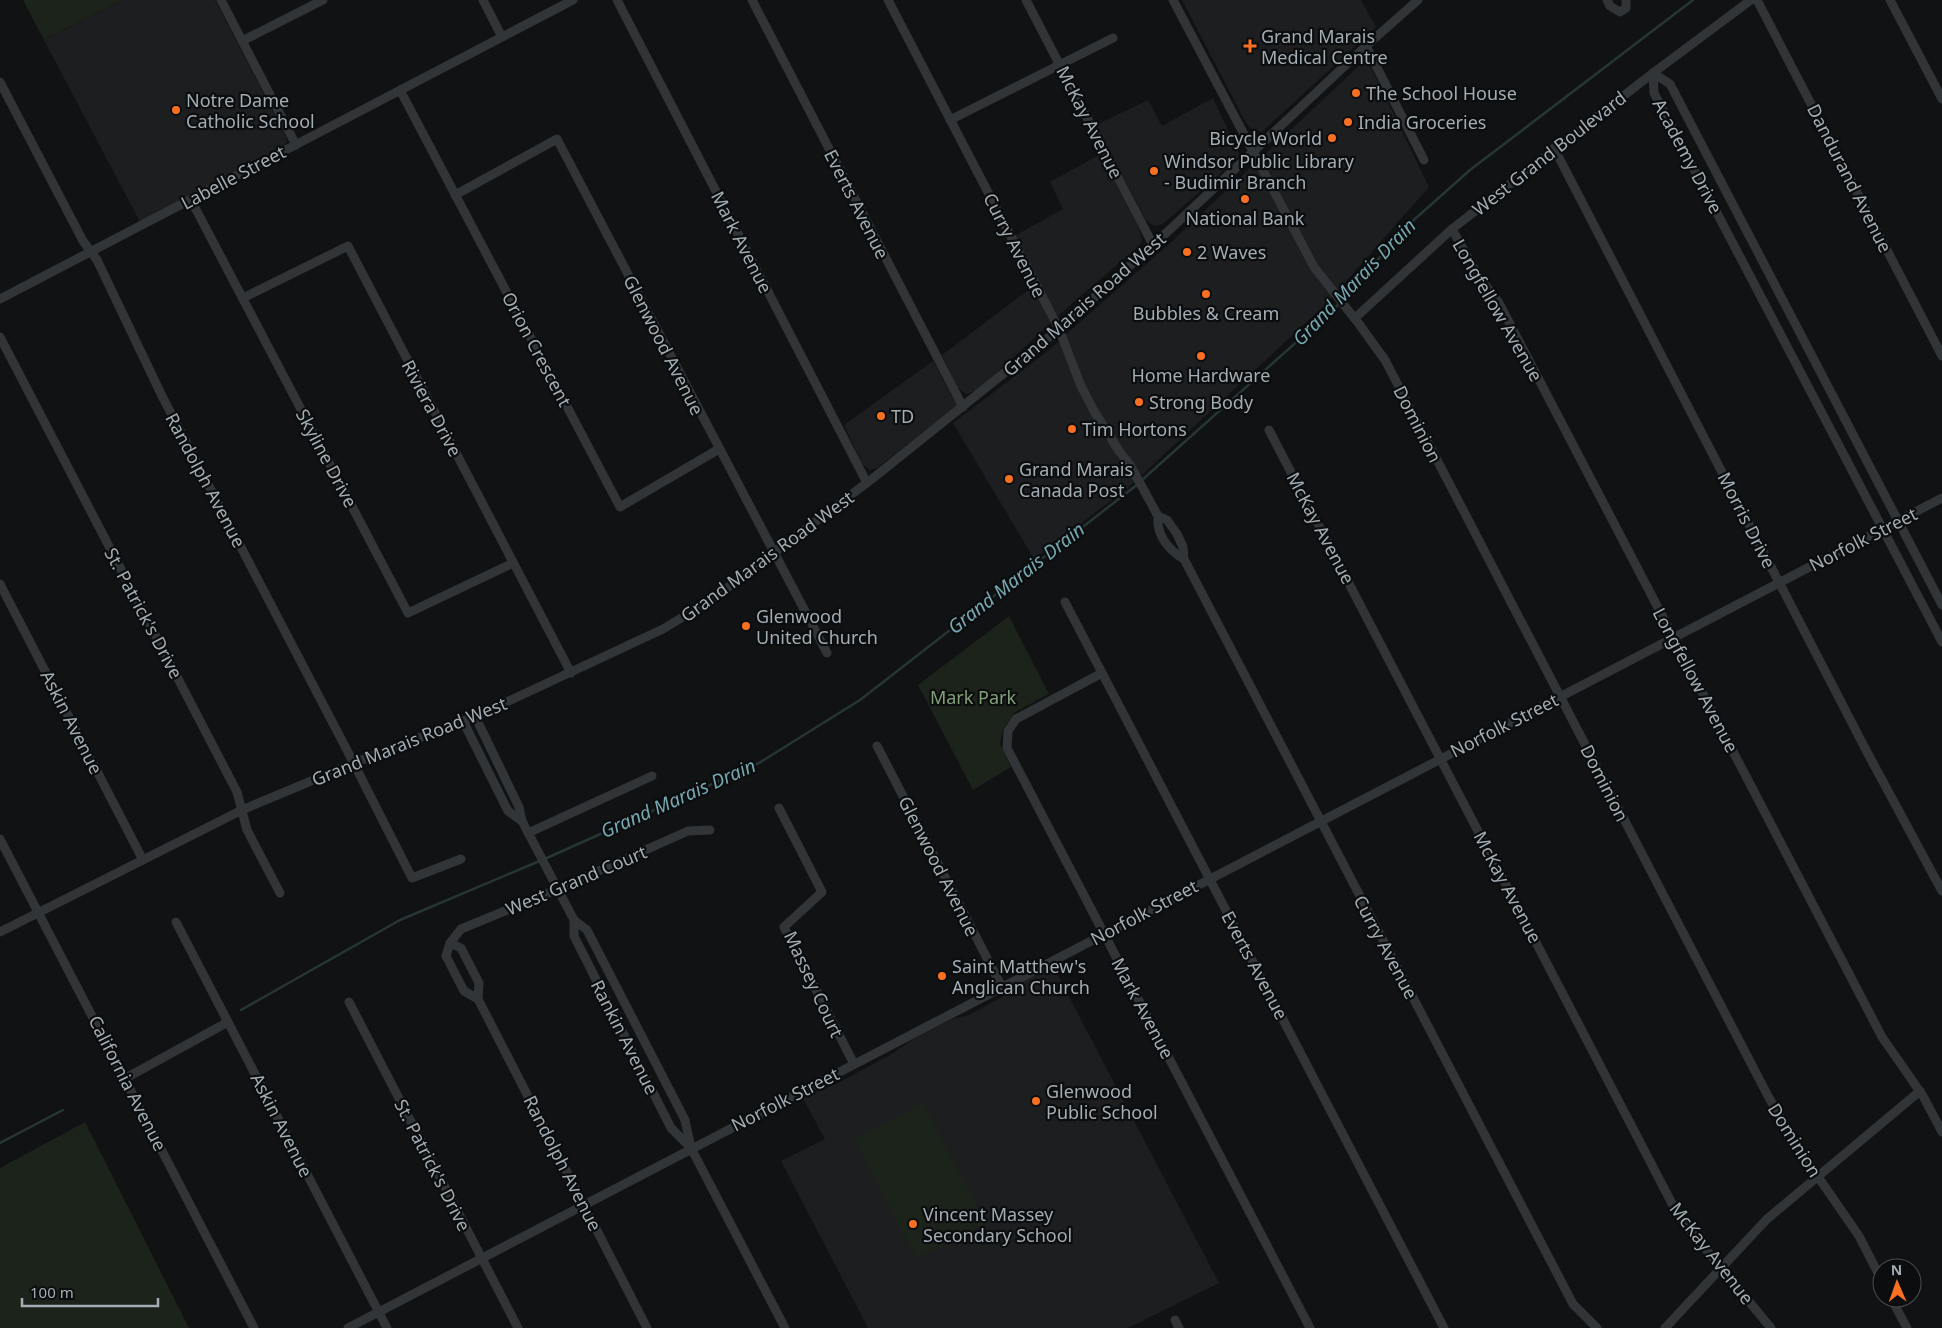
<svg xmlns="http://www.w3.org/2000/svg" width="1942" height="1328" viewBox="0 0 1942 1328" font-family="'Noto Sans',sans-serif">
  <style>
    .built { fill: #1d1e20 }
    .green { fill: #1c231b }
    .lines { fill: none; stroke-linecap: round; stroke-linejoin: round }
    .stream { stroke: #273537; stroke-width: 2.5 }
    .minor { stroke: #323538; stroke-width: 9 }
    .poi-dot { fill: #f97023; stroke: #0c0d0e; stroke-width: 2 }
    .labels { text-anchor: middle; dominant-baseline: central; stroke-width: 4.5; stroke-linejoin: round; paint-order: stroke }
    .poi-label { font-size: 18px; fill: #a2adb4; stroke: #0c0d0e; text-anchor: start }
    .street-label { font-size: 18px; fill: #a2adb4; stroke: #0c0d0e }
    .park-label { font-size: 18px; fill: #82a078; stroke: #0c0d0e }
    .water-label { font-size: 19px; font-style: italic; fill: #77a8b1; stroke: #0c0d0e }
  </style>
  <rect width="100%" height="100%" fill="#111213"/>
  <!-- built -->
  <g class="built">
    <path d="M122,0h93l71,137 1,6 -5,4 -142,75 -96,-182z"/>
    <path d="M1182,0h179l15,27 -113,104h-9l-8,-8z"/>
    <path d="M1361,64l9,1 59,122 -103,117 -196,182 -96,73 -81,-136 95,-72 23,-21 97,-85z"/>
    <path d="M1213,98l27,58 -77,68 -9,2 -8,-6 -50,-95 52,-25 14,26z"/>
    <path d="M1101,154l38,75 3,11 -3,6 -71,61 -90,83 -12,4 -8,-6 -16,-33 89,-67 -26,-47 58,-32 -13,-27z"/>
    <path d="M933,361l18,34 7,10 -81,63 -7,2 -7,-5 -19,-40z"/>
    <path d="M1053,966l166,317 -91,45h-260l-87,-167 44,-22 -23,-42 34,-13 56,-30 23,-16 37,-19 17,-4 35,-19 11,-11z"/>
  </g>
  <!-- green -->
  <g class="green">
    <path d="M23,0h99l-78,40z"/>
    <path d="M1009,616l40,78 -34,18 -12,17 -3,15 11,23 -38,23 -55,-105z"/>
    <path d="M923,1103l63,120 -69,36 -63,-120z"/>
    <path d="M85,1122l104,206h-189v-160z"/>
  </g>
  <g class="lines">
    <!-- stream -->
    <g class="stream">
      <path d="M1343,300l64,-74 63,-56 223,-170"/>
      <path d="M1142,480l197,-176"/>
      <path d="M241,1010l159,-90 149,-63 210,-94 101,-63 278,-216"/>
      <path d="M0,1143l63,-33"/>
    </g>
    <!-- minor -->
    <g class="minor">
      <path d="M221,0l75,145"/>
      <path d="M483,0l19,37"/>
      <path d="M617,0l250,483"/>
      <path d="M752,0l211,407"/>
      <path d="M888,0l171,329 22,57 13,25 25,40 11,14 28,51 9,4 10,14 6,13 1,12 389,745 24,24"/>
      <path d="M1026,0l127,245"/>
      <path d="M1173,0l141,267 45,57 26,36 383,736 26,46 65,94 23,45"/>
      <path d="M1607,0l3,6 10,6 6,-4v-8"/>
      <path d="M1757,0l185,356"/>
      <path d="M1890,0l52,99"/>
      <path d="M242,41l81,-41"/>
      <path d="M1366,46l58,114"/>
      <path d="M1653,73l1,20 288,549"/>
      <path d="M1653,73l17,11 272,521"/>
      <path d="M0,82l83,159 14,19 65,136 187,358 63,124 49,-19"/>
      <path d="M400,90l220,417 99,-58"/>
      <path d="M950,120l163,-82"/>
      <path d="M1554,148l313,604 75,139"/>
      <path d="M455,195l102,-56 270,514"/>
      <path d="M191,200l217,413 105,-50"/>
      <path d="M1452,229l25,45 22,29 383,734 41,59 19,36"/>
      <path d="M243,298l105,-52 223,427"/>
      <path d="M0,299l573,-299"/>
      <path d="M1355,318l97,-89 201,-156 98,-73"/>
      <path d="M0,337l237,455 10,38 33,63"/>
      <path d="M1269,430l410,787 92,111"/>
      <path d="M1158,516c-2,18 10,34 26,43"/>
      <path d="M0,584l143,276"/>
      <path d="M1065,602l379,726"/>
      <path d="M1102,673l-86,46 -8,12 -1,17 303,580"/>
      <path d="M475,716l44,91 3,14 52,99 13,10 98,190 6,28 94,180"/>
      <path d="M463,721l45,90 14,10"/>
      <path d="M877,746l125,241"/>
      <path d="M779,808l43,84 -38,35 70,137"/>
      <path d="M528,833l124,-57"/>
      <path d="M0,839l254,489"/>
      <path d="M574,920v16l97,192 20,20"/>
      <path d="M176,922l211,406"/>
      <path d="M0,932l242,-122 112,-47 127,-49 182,-85 48,-29 161,-121 187,-150 104,-93 203,-190 52,-46"/>
      <path d="M450,943l11,5 18,35 -1,16 169,329"/>
      <path d="M478,999l-14,-8 -18,-35 4,-13 11,-14 97,-40 130,-58 22,-1"/>
      <path d="M349,1002l169,326"/>
      <path d="M126,1078l102,-56"/>
      <path d="M1891,1298l16,30"/>
      <path d="M1175,1320l4,8"/>
      <path d="M348,1328l1594,-830"/>
      <path d="M1665,1328l102,-109 153,-128"/>
    </g>
  </g>
  <!-- markers -->
  <g class="poi-dot">
    <path d="M1247.5 38.5h5v5h5v5h-5v5h-5v-5h-5v-5h5z"/>
    <circle cx="1356" cy="93" r="5"/>
    <circle cx="176" cy="110" r="5"/>
    <circle cx="1348" cy="122" r="5"/>
    <circle cx="1332" cy="138" r="5"/>
    <circle cx="1154" cy="171" r="5"/>
    <circle cx="1245" cy="199" r="5"/>
    <circle cx="1187" cy="252" r="5"/>
    <circle cx="1206" cy="294" r="5"/>
    <circle cx="1201" cy="356" r="5"/>
    <circle cx="1139" cy="402" r="5"/>
    <circle cx="881" cy="416" r="5"/>
    <circle cx="1072" cy="429" r="5"/>
    <circle cx="1009" cy="479" r="5"/>
    <circle cx="746" cy="626" r="5"/>
    <circle cx="942" cy="976" r="5"/>
    <circle cx="1036" cy="1101" r="5"/>
    <circle cx="913" cy="1224" r="5"/>
  </g>
  <g class="labels">
    <!-- poi labels -->
    <g class="poi-label">
      <text x="1261" y="36">Grand Marais<tspan x="1261" dy="21">Medical Centre</tspan></text>
      <text x="1366" y="93">The School House</text>
      <text x="186" y="100">Notre Dame<tspan x="186" dy="21">Catholic School</tspan></text>
      <text x="1358" y="122">India Groceries</text>
      <text x="1322" y="138" text-anchor="end">Bicycle World</text>
      <text x="1164" y="161">Windsor Public Library<tspan x="1164" dy="21">- Budimir Branch</tspan></text>
      <text x="1245" y="218" text-anchor="middle">National Bank</text>
      <text x="1197" y="252">2 Waves</text>
      <text x="1206" y="313" text-anchor="middle">Bubbles &amp; Cream</text>
      <text x="1201" y="375" text-anchor="middle">Home Hardware</text>
      <text x="1149" y="402">Strong Body</text>
      <text x="891" y="416">TD</text>
      <text x="1082" y="429">Tim Hortons</text>
      <text x="1019" y="469">Grand Marais<tspan x="1019" dy="21">Canada Post</tspan></text>
      <text x="756" y="616">Glenwood<tspan x="756" dy="21">United Church</tspan></text>
      <text x="952" y="966">Saint Matthew's<tspan x="952" dy="21">Anglican Church</tspan></text>
      <text x="1046" y="1091">Glenwood<tspan x="1046" dy="21">Public School</tspan></text>
      <text x="923" y="1214">Vincent Massey<tspan x="923" dy="21">Secondary School</tspan></text>
    </g>
    <!-- street labels -->
    <g class="street-label">
      <text transform="translate(1090 122) rotate(63)">McKay Avenue</text>
      <text transform="translate(1549 153) rotate(-38)">West Grand Boulevard</text>
      <text transform="translate(1688 156) rotate(62)">Academy Drive</text>
      <text transform="translate(233 177) rotate(-28)">Labelle Street</text>
      <text transform="translate(1850 178) rotate(63)">Dandurand Avenue</text>
      <text transform="translate(857 204) rotate(63)">Everts Avenue</text>
      <text transform="translate(742 242) rotate(63)">Mark Avenue</text>
      <text transform="translate(1015 245) rotate(63)">Curry Avenue</text>
      <text transform="translate(1084 304) rotate(-41)">Grand Marais Road West</text>
      <text transform="translate(1498 310) rotate(60)">Longfellow Avenue</text>
      <text transform="translate(664 345) rotate(63)">Glenwood Avenue</text>
      <text transform="translate(537 349) rotate(62)">Orion Crescent</text>
      <text transform="translate(432 408) rotate(62)">Riviera Drive</text>
      <text transform="translate(1418 424) rotate(63)">Dominion</text>
      <text transform="translate(327 458) rotate(62)">Skyline Drive</text>
      <text transform="translate(206 480) rotate(62)">Randolph Avenue</text>
      <text transform="translate(1747 520) rotate(63)">Morris Drive</text>
      <text transform="translate(1321 528) rotate(62)">McKay Avenue</text>
      <text transform="translate(1863 539) rotate(-27)">Norfolk Street</text>
      <text transform="translate(767 556) rotate(-36)">Grand Marais Road West</text>
      <text transform="translate(144 613) rotate(62)">St. Patrick's Drive</text>
      <text transform="translate(1696 680) rotate(62)">Longfellow Avenue</text>
      <text transform="translate(72 722) rotate(63)">Askin Avenue</text>
      <text transform="translate(1504 725) rotate(-27)">Norfolk Street</text>
      <text transform="translate(409 741) rotate(-22)">Grand Marais Road West</text>
      <text transform="translate(1605 783) rotate(63)">Dominion</text>
      <text transform="translate(939 866) rotate(63)">Glenwood Avenue</text>
      <text transform="translate(576 880) rotate(-23)">West Grand Court</text>
      <text transform="translate(1508 887) rotate(62)">McKay Avenue</text>
      <text transform="translate(1144 912) rotate(-28)">Norfolk Street</text>
      <text transform="translate(1386 947) rotate(62)">Curry Avenue</text>
      <text transform="translate(1255 965) rotate(62)">Everts Avenue</text>
      <text transform="translate(814 984) rotate(65)">Massey Court</text>
      <text transform="translate(1143 1008) rotate(62)">Mark Avenue</text>
      <text transform="translate(625 1037) rotate(63)">Rankin Avenue</text>
      <text transform="translate(128 1083) rotate(63)">California Avenue</text>
      <text transform="translate(785 1099) rotate(-27)">Norfolk Street</text>
      <text transform="translate(282 1125) rotate(63)">Askin Avenue</text>
      <text transform="translate(1795 1140) rotate(58)">Dominion</text>
      <text transform="translate(563 1163) rotate(63)">Randolph Avenue</text>
      <text transform="translate(433 1165) rotate(63)">St. Patrick's Drive</text>
      <text transform="translate(1712 1253) rotate(52)">McKay Avenue</text>
    </g>
    <!-- park labels -->
    <g class="park-label">
      <text x="973" y="697">Mark Park</text>
    </g>
    <!-- water labels -->
    <g class="water-label">
      <text transform="translate(1354 282) rotate(-46)">Grand Marais Drain</text>
      <text transform="translate(1016 578) rotate(-38)">Grand Marais Drain</text>
      <text transform="translate(678 798) rotate(-24)">Grand Marais Drain</text>
    </g>
  </g>
  <!-- north arrow -->
  <g transform="translate(1897 1283) rotate(358)"><circle r="24" fill="#0c0d0e" stroke="#484d50"/>
  <path d="M0-4L9 19L0 12L-9 19Z" fill="#f97023"/>
  <text y="-8" font-size="14" font-weight="bold" text-anchor="middle" fill="#a2adb4">N</text>
  </g>
  <!-- scale -->
  <path d="M22 1298v8h136v-8" fill="none" stroke="#a2adb4" stroke-width="2.5"/>
  <text x="30" y="1298" font-size="15" fill="#a2adb4" stroke="#0c0d0e" stroke-width="4" paint-order="stroke">100 m</text>
</svg>
